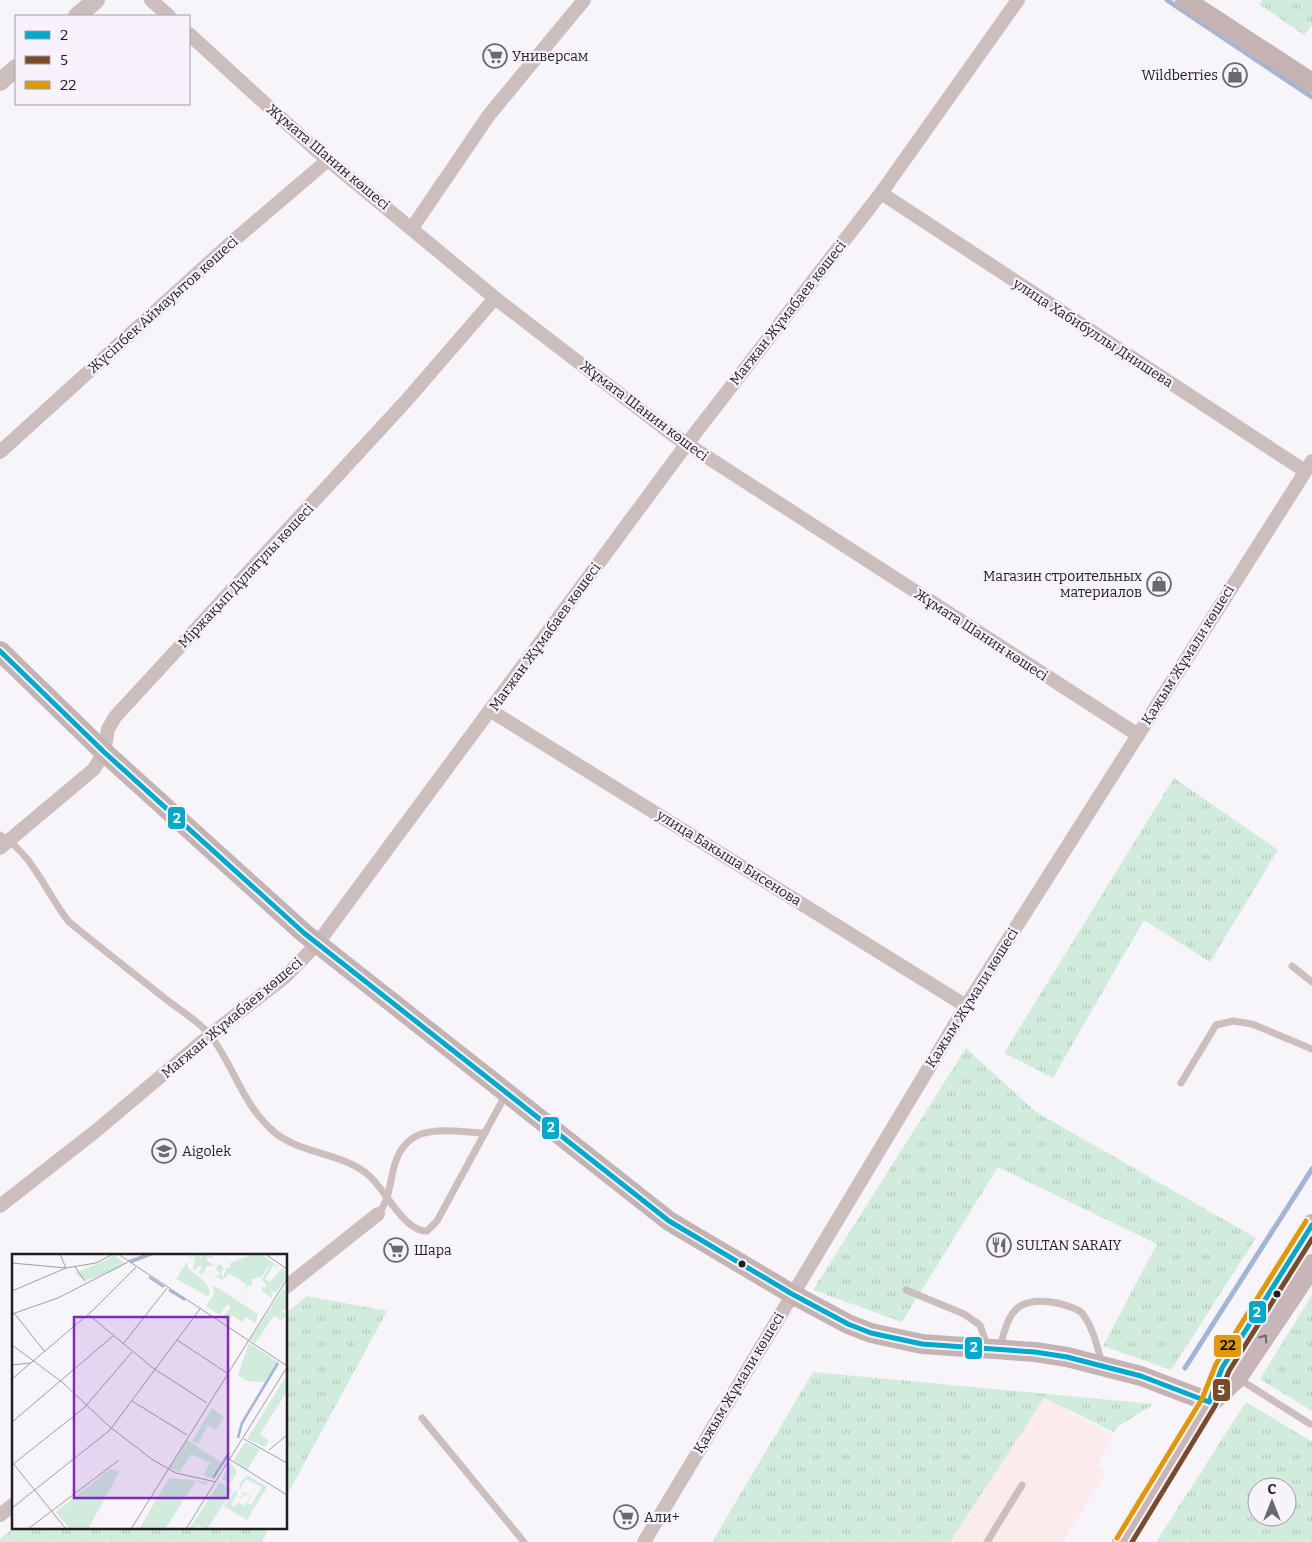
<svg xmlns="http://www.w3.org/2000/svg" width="1312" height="1542" viewBox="0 0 1312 1542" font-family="Bitter,serif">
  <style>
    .commercial { fill: #fbebec }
    .grass { fill: url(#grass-tufts); fill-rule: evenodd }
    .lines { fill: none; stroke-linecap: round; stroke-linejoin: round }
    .stream { stroke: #a2b5d6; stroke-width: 5 }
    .service { stroke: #cdbebe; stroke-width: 7 }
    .minor { stroke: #cdbebe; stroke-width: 14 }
    .tertiary { stroke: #cdbebe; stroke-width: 18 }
    .secondary { stroke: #c5b3b3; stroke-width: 20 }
    .primary { stroke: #c7b5b7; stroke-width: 22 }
    .bus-1-casing { stroke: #f8f2fc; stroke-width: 9 }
    .bus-2-casing { stroke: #f8f2fc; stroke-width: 9 }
    .bus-3-casing { stroke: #f8f2fc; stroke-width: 9 }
    .bus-1 { stroke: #00a9ce; stroke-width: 5 }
    .bus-2 { stroke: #7a4b2a; stroke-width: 5 }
    .bus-3 { stroke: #e29803; stroke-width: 5 }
    .oneway { stroke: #746a6c }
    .bus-dot { fill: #201e21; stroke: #f8f2fc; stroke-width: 2 }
    .labels { text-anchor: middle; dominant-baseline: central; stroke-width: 4.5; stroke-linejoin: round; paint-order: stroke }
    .poi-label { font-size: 14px; fill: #201e21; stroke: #f8f2fc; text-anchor: start }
    .street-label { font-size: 14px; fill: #201e21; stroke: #f8f2fc }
    .inset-river { fill: none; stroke: #a2b5d6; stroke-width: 2.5 }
    .inset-road { fill: none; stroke: #a19ea3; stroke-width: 1 }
    .view { fill: #7b2cbf; fill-opacity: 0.15; stroke: #7b2cbf; stroke-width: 2.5 }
    .inset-edge { fill: none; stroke: #201e21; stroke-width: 2.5 }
    .line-badge { stroke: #f8f2fc; stroke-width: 2 }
    .badge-label { font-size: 14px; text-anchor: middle; font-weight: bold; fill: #fff }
    .pale-badge-label { font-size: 14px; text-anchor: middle; font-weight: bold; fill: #111 }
  </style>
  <defs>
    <pattern id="grass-tufts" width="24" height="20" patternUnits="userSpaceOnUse" patternTransform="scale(1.25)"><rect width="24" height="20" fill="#d1ecdc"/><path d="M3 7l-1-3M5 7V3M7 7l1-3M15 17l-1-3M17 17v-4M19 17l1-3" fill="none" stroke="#b3cabc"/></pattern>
  </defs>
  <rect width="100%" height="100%" fill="#f7f4fa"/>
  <!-- commercial -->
  <path class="commercial" d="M1044,1398l70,38 -17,30 9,6 -43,70h-113z"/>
  <!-- grass -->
  <g class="grass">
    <path d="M1262,0h50v25l-8,10 -45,-31z"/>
    <path d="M1174,778l104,72 -68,112 -66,-42 -91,158 -49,-25z"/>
    <path d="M966,1048l70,64 220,126 -85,132 -68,-24 54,-102 -159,-77 -96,155 -89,-32z"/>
    <path d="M1312,1295v116l-52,-32z"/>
    <path d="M307,1296l80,15 -101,186v-184z"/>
    <path d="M813,1372l341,32 -37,23 -3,5 -70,-34 -94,144h-238z"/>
    <path d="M1246,1402l66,40v100h-156zM1257,1487h30v30h-30z"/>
    <path d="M14,1528h255l-7,14h-262v-3z"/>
  </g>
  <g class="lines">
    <!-- stream -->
    <g class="stream">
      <path d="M1167,0l145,97"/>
      <path d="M1185,1368l127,-199"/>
    </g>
    <!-- service -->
    <g class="service">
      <path d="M0,835c34,20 45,57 69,87 32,26 65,52 98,78 14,11 33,22 44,36 23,31 32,69 62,95 26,23 66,21 93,42 18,13 37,59 61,58l10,-10 69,-127"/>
      <path d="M1292,966l20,16"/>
      <path d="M1181,1083l35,-58 17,-4 19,3 60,25"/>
      <path d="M378,1214c11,-13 11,-27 15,-43 11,-51 52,-40 92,-38"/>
      <path d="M906,1290l58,24 16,11 7,20"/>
      <path d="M1000,1347c9,-35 16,-52 57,-44 8,2 20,5 25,10 11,14 15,34 20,50"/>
      <path d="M1239,1379l71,45"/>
      <path d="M422,1418l102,124"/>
      <path d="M987,1542l35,-57"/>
    </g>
    <!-- minor -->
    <g class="minor">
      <path d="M151,0l18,16"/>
      <path d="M189,34l127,116 179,148 178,137 465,300"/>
      <path d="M881,193l424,278"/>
      <path d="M412,228l77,-113 95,-115"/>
      <path d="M0,452l233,-211 95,-81"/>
      <path d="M491,711l475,295"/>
      <path d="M0,848l94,-79 10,-17 4,-23 7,-12 291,-316 89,-103"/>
      <path d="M0,1206l97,-76 113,-95 75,-58 32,-33 369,-499 195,-252 137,-193"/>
      <path d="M286,1287l92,-73"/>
      <path d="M0,1515l14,-11"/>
      <path d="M644,1542l322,-536 346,-545"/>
    </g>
    <!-- tertiary -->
    <g class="tertiary">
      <path d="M77,16l19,-16"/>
      <path d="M0,82l16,-14"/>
    </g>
    <!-- secondary -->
    <g class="secondary">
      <path d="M1185,0l127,83"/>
      <path d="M0,651l104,101 200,181 365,288 123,73 56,30 23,9 51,11 113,8 32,5 74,19 68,26"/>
    </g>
    <!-- primary -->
    <g class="primary">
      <path d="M1212,1400l24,-22 76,-113"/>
      <path d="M1123,1542l86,-140 13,-34 90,-143"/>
    </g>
    <!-- bus-1 casing -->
    <g class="bus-1-casing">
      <g id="bus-1">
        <path d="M0,651l104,101 200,181 365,288 123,73 56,30 23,9 51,11 113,8 32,5 74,19 68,26"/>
        <path d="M1209,1402l13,-34 90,-143"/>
      </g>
    </g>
    <!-- bus-2 casing -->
    <g class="bus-2-casing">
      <path id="bus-2" d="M1132,1542l83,-136 14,-35 83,-132"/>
    </g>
    <!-- bus-3 casing -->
    <g class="bus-3-casing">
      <path id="bus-3" d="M1117,1538l85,-139 14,-35 90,-143"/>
    </g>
    <!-- bus-1 -->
    <use href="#bus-1" class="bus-1"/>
    <!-- bus-2 -->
    <use href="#bus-2" class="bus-2"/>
    <!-- bus-3 -->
    <use href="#bus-3" class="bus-3"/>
  </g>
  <!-- one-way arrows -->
  <defs><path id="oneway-chevron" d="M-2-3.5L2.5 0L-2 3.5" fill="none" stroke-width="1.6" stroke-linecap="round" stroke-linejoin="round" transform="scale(1.25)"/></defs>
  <use class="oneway" href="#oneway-chevron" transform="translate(1264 1338) rotate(-55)"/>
  <!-- icons -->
  <defs>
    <g id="supermarket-ring" transform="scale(1.25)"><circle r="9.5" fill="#f8f2fc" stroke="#6b696d" stroke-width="1.5"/><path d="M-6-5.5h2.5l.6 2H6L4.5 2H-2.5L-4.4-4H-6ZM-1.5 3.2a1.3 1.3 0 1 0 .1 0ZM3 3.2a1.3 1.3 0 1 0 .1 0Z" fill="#6b696d"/></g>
    <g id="shop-ring" transform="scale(1.25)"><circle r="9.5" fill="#f8f2fc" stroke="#6b696d" stroke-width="1.5"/><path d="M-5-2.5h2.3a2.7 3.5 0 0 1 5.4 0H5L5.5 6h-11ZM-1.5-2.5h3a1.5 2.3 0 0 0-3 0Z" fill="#6b696d"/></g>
    <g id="school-ring" transform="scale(1.25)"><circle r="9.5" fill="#f8f2fc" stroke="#6b696d" stroke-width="1.5"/><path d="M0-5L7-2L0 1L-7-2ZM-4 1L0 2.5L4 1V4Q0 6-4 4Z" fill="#6b696d"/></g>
    <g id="restaurant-ring" transform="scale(1.25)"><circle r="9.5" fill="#f8f2fc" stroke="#6b696d" stroke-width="1.5"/><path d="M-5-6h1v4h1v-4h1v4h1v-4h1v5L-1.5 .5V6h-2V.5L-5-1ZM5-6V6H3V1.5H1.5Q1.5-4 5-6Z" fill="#6b696d"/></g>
  </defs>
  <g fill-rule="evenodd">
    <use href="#supermarket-ring" x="495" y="56"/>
    <use href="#shop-ring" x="1235" y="75"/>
    <use href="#shop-ring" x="1159" y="584"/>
    <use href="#school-ring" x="164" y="1151"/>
    <use href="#restaurant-ring" x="999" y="1245"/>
    <use href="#supermarket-ring" x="396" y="1250"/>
    <use href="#supermarket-ring" x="626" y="1517"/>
  </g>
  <!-- markers -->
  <g class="bus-dot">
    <circle cx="742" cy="1264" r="4.5"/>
    <circle cx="1277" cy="1294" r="4.5"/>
  </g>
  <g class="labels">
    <!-- poi labels -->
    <g class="poi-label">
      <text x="512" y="56">Универсам</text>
      <text x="1218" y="75" text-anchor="end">Wildberries</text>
      <text x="1142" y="576" text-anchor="end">Магазин строительных<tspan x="1142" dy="16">материалов</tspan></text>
      <text x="182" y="1151">Aigolek</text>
      <text x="1016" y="1245">SULTAN SARAIY</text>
      <text x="414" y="1250">Шара</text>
      <text x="644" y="1517">Али+</text>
    </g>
    <!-- street labels -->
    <g class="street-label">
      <text transform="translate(328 157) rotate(40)">Жұмата Шанин көшесі</text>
      <text transform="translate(163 305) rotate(-42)">Жүсіпбек Аймауытов көшесі</text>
      <text transform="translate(788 313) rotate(-52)">Мағжан Жұмабаев көшесі</text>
      <text transform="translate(1093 333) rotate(33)">улица Хабибуллы Днишева</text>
      <text transform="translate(644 411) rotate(37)">Жұмата Шанин көшесі</text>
      <text transform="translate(246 576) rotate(-47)">Міржақып Дұлатұлы көшесі</text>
      <text transform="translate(981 635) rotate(33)">Жұмата Шанин көшесі</text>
      <text transform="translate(545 637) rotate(-54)">Мағжан Жұмабаев көшесі</text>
      <text transform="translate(1188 655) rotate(-58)">Қажым Жұмали көшесі</text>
      <text transform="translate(729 858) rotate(32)">улица Бакыша Бисенова</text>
      <text transform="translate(972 998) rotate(-58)">Қажым Жұмали көшесі</text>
      <text transform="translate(232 1018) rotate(-40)">Мағжан Жұмабаев көшесі</text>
      <text transform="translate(739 1383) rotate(-59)">Қажым Жұмали көшесі</text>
    </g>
  </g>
  <!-- overview -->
  <g transform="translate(12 1254)">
    <rect width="275" height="275" fill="#f7f4fa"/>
    <path d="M101,0l12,9 -7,6 -33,12 -11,-8 33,-13zM176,0l3,3 8,-3 2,6 1,-6 10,2v4l-2,-3 -5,2 10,7h-8l-4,8 -5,-1 4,-5 -3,-2 -5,5 -1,-2 2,-10 -1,-3 -4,3zM242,0h7l11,8 -11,15 -9,2v7h-5l-2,6 1,-8 -9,-6 -8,-4 -7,6 -10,-6 6,2 2,-3 -4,-3 2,-6 3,1 3,4 -3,4 2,5 3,-9 5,-2 -1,-4zM175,8l1,6 18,15 4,9 -1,5 -33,-18zM260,8l7,5 -6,-1 -8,13 5,3 12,-14 5,4v4l-11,16 -5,-2 1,8 -10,-7v-4h5l-5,-8zM201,31l45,29 -2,9 -10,-6 -3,5 -11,-7 -5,7 -5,-4 9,-11 -4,-3 -7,11 -14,-9 8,-12zM271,35l4,2v17l-5,3 5,3 -5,7 -8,-5 -19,27 -5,-4zM237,89l29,19 -13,20 -18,-1 -9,-6zM275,121v16l-27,43 9,7 -4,6 -18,-8zM200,154l12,9 -8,13 -8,-5 -10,19 -6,-3zM175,186l34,22 -10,16 -8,-3 7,-12 -19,-9 -11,18 -11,-4zM233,188l15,7 -13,21 -13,-10zM219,209l6,9 -7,12 -8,-5zM98,215l10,2 -32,58h-18l-14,-17zM235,221l20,12 -20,33 -23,-14 11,-15 3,1 -7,13 4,2 3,-5 6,4 6,-9 -5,-3 -6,6 5,-8 7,4 -4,7 4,2 11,-18 -16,-8 -6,10 -1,-4zM157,224l40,4 -4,3 -9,-4 -31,48h-26zM208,228l13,8 -26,39 -8,-3 -10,3z" fill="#d1ecdc"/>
    <path class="inset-river" d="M119,8l21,-8M137,23l15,10M157,36l16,10M226,184l4,-15 36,-60M201,224l16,-25"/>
    <path class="inset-road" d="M106,0l169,112M253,0l22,15M116,7l19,-7M0,9l54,5 -6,-14M63,13l10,14M0,37l54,-23 30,-5 17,-9M2,59l31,39M0,60l46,-16 70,-36M77,61l64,53 54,35M165,86l50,33M111,90l44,-56M0,91l50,37 48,45 43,33 23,13 40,9M0,111l18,-2M0,125l80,-68 44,-44M120,147l55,34M0,168l101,-86M232,185l43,24M257,196l18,-15M217,205l58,36M0,208l54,67M0,211l72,-57 48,-56M0,254l98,-78 90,-121M16,275l91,-69M119,275l156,-250M174,275l101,-162"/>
    <path class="view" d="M62,63h154v181h-154z"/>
    <rect width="275" height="275" class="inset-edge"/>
  </g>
  <g class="line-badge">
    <rect x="167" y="806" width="19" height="24" rx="5" fill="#00a9ce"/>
    <rect x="541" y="1116" width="19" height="24" rx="5" fill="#00a9ce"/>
    <rect x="1248" y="1300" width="19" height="24" rx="5" fill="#00a9ce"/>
    <rect x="1213" y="1334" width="29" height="24" rx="5" fill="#e29803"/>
    <rect x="964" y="1336" width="19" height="24" rx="5" fill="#00a9ce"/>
    <rect x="1212" y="1378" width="19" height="24" rx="5" fill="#7a4b2a"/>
  </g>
  <g class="badge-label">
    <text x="177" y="823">2</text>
    <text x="551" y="1132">2</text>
    <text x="1257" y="1317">2</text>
    <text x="974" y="1352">2</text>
    <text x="1221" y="1395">5</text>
  </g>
  <g class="pale-badge-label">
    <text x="1228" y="1350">22</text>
  </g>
  <!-- legend -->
  <rect x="15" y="15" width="175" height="90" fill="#f8f2fc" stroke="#a29da4"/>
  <rect x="25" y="31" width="25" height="8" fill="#00a9ce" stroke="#a29da4"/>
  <text x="60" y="40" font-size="15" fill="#201e21">2</text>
  <rect x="25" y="56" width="25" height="8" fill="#7a4b2a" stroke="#a29da4"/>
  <text x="60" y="65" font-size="15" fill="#201e21">5</text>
  <rect x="25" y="81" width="25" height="8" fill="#e29803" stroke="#a29da4"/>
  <text x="60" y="90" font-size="15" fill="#201e21">22</text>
  <!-- north arrow -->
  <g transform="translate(1272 1502)"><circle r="24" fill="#f8f2fc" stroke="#a29da4"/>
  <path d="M0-4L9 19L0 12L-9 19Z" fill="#6b696d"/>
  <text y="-8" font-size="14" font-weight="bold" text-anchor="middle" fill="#201e21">С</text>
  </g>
</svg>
